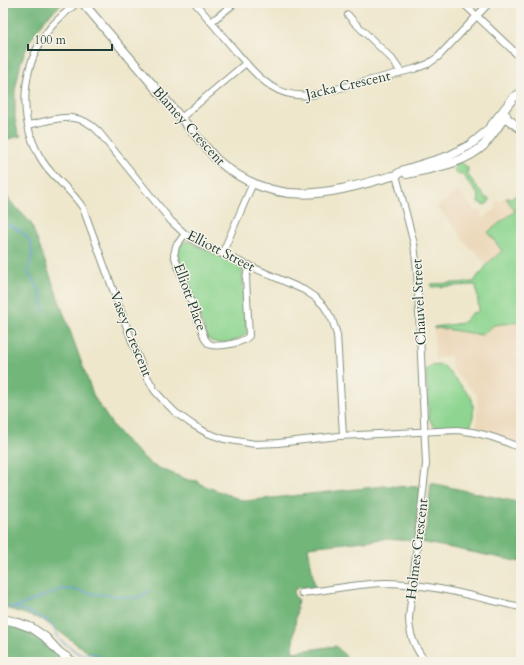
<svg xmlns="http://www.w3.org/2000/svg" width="524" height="665" viewBox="0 0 524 665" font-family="Cardo,serif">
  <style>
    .built { fill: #ecd8ba }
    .green { fill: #8dd590; stroke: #568962 }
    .forest { fill: #72b67a; stroke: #487a57 }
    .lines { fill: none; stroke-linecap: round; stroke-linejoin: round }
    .stream { stroke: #639ed3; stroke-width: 1.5 }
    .street-casing { stroke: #869280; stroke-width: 8 }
    .secondary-casing { stroke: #869280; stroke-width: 10 }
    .street { stroke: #fff; stroke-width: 6 }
    .secondary { stroke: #fff; stroke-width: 8 }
    .labels { text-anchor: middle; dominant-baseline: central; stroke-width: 3; stroke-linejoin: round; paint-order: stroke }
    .street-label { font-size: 14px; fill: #1f3d34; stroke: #f7f3e8 }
  </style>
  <rect width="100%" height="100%" fill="#f7f3e8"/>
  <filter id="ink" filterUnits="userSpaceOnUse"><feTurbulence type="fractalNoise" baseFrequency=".025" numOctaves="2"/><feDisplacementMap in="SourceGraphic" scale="8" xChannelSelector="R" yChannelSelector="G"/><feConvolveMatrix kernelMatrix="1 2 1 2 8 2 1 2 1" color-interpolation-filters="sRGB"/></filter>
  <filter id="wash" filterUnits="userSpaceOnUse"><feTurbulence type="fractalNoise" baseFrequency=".012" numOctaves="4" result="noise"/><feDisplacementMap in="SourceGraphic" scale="16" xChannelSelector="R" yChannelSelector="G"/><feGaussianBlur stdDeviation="0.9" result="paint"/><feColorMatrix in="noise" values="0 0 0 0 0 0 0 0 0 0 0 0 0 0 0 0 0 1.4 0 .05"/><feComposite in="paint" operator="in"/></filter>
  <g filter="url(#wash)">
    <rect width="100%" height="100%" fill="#eee7cc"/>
    <!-- built -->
    <g class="built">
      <path d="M458,190l16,20 7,1v7h2l12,-9 1,-8h6v-3h4l9,13 -26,21 13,19 -16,14 -12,-16 -2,2 -30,-39 -6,-4z"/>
      <path d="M521,322v123l-44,-17v-33l-25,-26 -1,-13 -10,1 -6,2 -1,-30 5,-1 43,7 12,-10z"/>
    </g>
    <!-- green -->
    <g class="green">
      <path d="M461,162l7,6 -1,6 19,24 4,1 -2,4 -4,2 -6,-3 1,-6 -17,-22 -7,-1 -1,-6 1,-3z"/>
      <path d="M521,193v129l-27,3 -12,10 -43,-7 -5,1v-2l28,-4 10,-10 5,-1 2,-2 -3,-25 -45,2v-3l43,-2 5,-8h2l6,-10 15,-13 -14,-19 27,-21 -9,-13h5z"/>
      <path d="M187,241l5,2 45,21 5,4 5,64c-5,10 -32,14 -39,7l-31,-83c0,-7 3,-13 10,-15z"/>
      <path d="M440,365l4,1 27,31c3,7 4,24 -2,30l-31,1 -5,-3 -4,-6 -3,-49 4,-4z"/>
    </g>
    <!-- forest -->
    <g class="forest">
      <path d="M3,3h60l-17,15 -17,24 -8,20 -6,29v27l3,16 3,2 -18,4z"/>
      <path d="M3,191l8,11 20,21 63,174 19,29 18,20 21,19 36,15 10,1 2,3 44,17 140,-15 37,1 -6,54 -32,-2 -75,8 7,41 -15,-1 -6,3v6l4,3 -6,53 44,-6 15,16h-249l-59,-42 -40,-13z"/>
      <path d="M431,483l90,20v59l-100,-20 6,-17z"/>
      <path d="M3,622l25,8 12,7 27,25h-64z"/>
    </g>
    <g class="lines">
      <!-- stream -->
      <g class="stream">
        <path d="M3,222c13,6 27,12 29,27 1,7 -3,16 -4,23l12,19 4,21"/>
        <path d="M3,605l21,5 22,10 7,7 7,13 19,14h17l10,8"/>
        <path d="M14,608l48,-19 14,1 19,4 43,4 11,-7"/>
      </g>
    </g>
  </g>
  <g filter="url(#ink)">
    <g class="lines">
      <!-- street casing -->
      <g class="street-casing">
        <g id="street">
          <path d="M77,3c-10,8 -19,16 -27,25 -30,38 -33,93 -7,134 11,17 29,28 40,46l53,144 10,23 9,16 9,10 12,12 17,12 14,8 17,6 31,5 23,-1 61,-7 118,-6c24,2 42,9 64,18"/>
          <path d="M195,3c13,15 25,30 38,45 24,28 43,54 84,46l97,-25 14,-5 10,-7 51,-54"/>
          <path d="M463,3l58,55"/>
          <path d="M348,15l6,7 38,37 9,13"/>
          <path d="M211,22l24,-19"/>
          <path d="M181,118l65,-55"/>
          <path d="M28,125c26,-5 49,-16 70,6l73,90 14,13 17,11 102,45 12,8 8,8 8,13 5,16 6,100"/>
          <path d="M396,175l18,69 3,26 9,194 -17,154c0,17 6,31 17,44"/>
          <path d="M185,234l-9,12 -2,9 31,84c2,3 3,5 7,6 9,2 31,-2 37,-9l-3,-58 3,-13"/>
          <path d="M222,254l31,-71"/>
          <path d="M302,593c28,-3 58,-10 86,-10 45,1 89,15 133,24"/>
        </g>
      </g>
      <!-- secondary casing -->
      <g class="secondary-casing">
        <g id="secondary">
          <path d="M83,3l133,156c59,52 112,35 180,16l8,-5 45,-14 21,-11 17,-14 27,-34 7,-4"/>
          <path d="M504,114l1,3 16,12"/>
          <path d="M407,174c25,-6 57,-10 77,-29 8,-9 15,-20 22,-30"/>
          <path d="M3,619l13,3 16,6 13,9 14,15 14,10"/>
        </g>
      </g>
      <!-- street -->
      <use href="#street" class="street"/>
      <!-- secondary -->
      <use href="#secondary" class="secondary"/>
    </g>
  </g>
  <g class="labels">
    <!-- street labels -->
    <g class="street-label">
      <text transform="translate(348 85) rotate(-13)">Jacka Crescent</text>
      <text transform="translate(189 126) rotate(48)">Blamey Crescent</text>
      <text transform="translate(221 251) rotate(27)">Elliott Street</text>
      <text transform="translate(190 297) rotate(70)">Elliott Place</text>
      <text transform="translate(419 302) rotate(-93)">Chauvel Street</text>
      <text transform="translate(131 334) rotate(68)">Vasey Crescent</text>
      <text transform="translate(417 549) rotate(-83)">Holmes Crescent</text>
    </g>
  </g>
  <!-- margin -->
  <rect width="524" height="665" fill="none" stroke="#f7f3e8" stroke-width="16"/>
  <!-- scale -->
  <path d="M28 44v6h84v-6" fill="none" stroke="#1f3d34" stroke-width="2"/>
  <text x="34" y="44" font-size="12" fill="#1f3d34" stroke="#f7f3e8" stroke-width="3" paint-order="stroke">100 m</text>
</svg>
